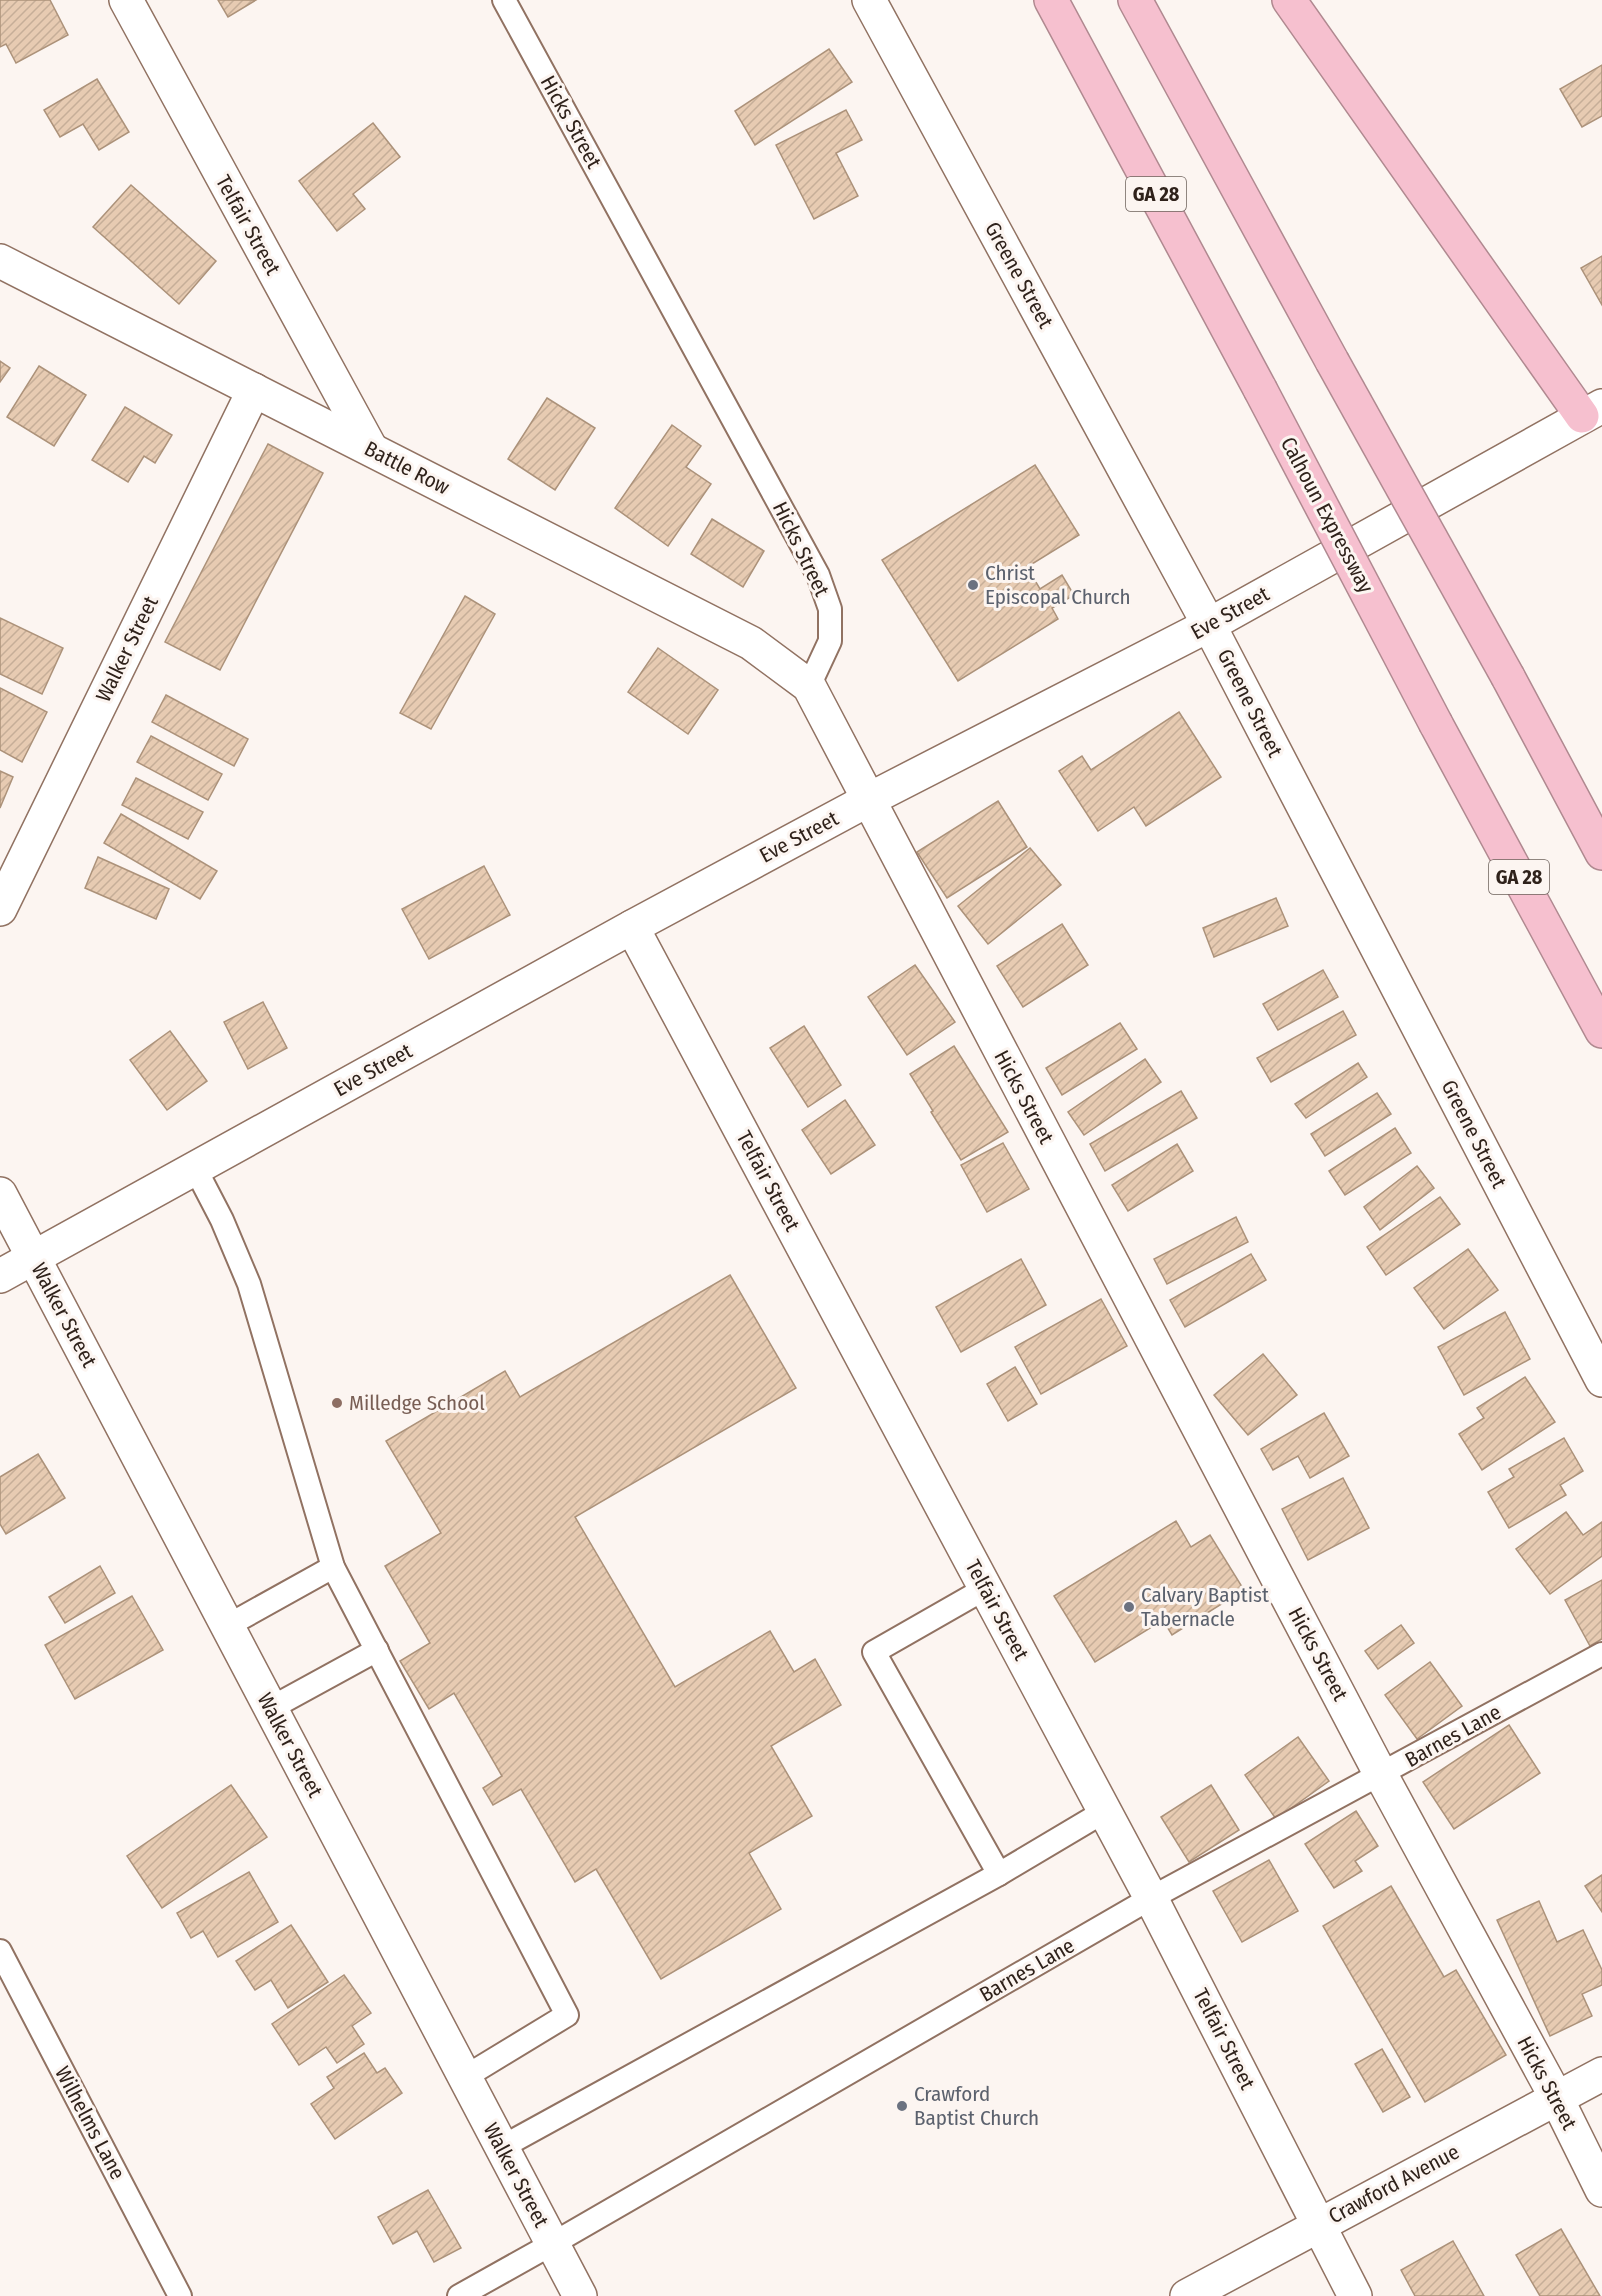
<svg xmlns="http://www.w3.org/2000/svg" width="1602" height="2296" viewBox="0 0 1602 2296" font-family="'Fira Sans Condensed',sans-serif">
  <style>
    .building { fill: url(#building-hatch); stroke: #ac927a; stroke-width: 1.5 }
    .lines { fill: none; stroke-linecap: round; stroke-linejoin: round }
    .service-casing { stroke: #917262; stroke-width: 26 }
    .minor-casing { stroke: #917262; stroke-width: 36 }
    .tertiary-casing { stroke: #917262; stroke-width: 36 }
    .motorway-casing { stroke: #b08990; stroke-width: 36 }
    .service { stroke: #fff; stroke-width: 22 }
    .minor { stroke: #fff; stroke-width: 33 }
    .tertiary { stroke: #fff; stroke-width: 33 }
    .motorway { stroke: #f6c0cf; stroke-width: 33 }
    .motorway-bridge-casing { stroke: #b08990; stroke-width: 36; stroke-linecap: butt }
    .motorway-bridge { stroke: #f6c0cf; stroke-width: 33 }
    .worship-dot { fill: #6b7280; stroke: #fcf5f1; stroke-width: 2 }
    .education-dot { fill: #8d6e63; stroke: #fcf5f1; stroke-width: 2 }
    .labels { text-anchor: middle; dominant-baseline: central; stroke-width: 6; stroke-linejoin: round; paint-order: stroke }
    .shield { fill: #fcf5f1; stroke: #6c615b; stroke-width: 1.5 }
    .shield-label { font-size: 20px; font-weight: bold; fill: #2f221b }
    .street-label { font-size: 21px; fill: #2f221b; stroke: #fcf5f1 }
    .worship-label { font-size: 21px; fill: #5b616d; stroke: #fcf5f1; text-anchor: start }
    .education-label { font-size: 21px; fill: #785e54; stroke: #fcf5f1; text-anchor: start }
  </style>
  <defs>
    <pattern id="building-hatch" width="6" height="6" patternUnits="userSpaceOnUse" patternTransform="scale(1.5)"><rect width="6" height="6" fill="#e7cbb2"/><path d="M-1 1l2-2M0 6l6-6M5 7l2-2" fill="none" stroke="#c6ae98"/></pattern>
  </defs>
  <rect width="100%" height="100%" fill="#fcf5f1"/>
  <!-- building -->
  <g class="building">
    <path d="M0,0h50l18,35 -52,28 -10,-19 -6,3z"/>
    <path d="M218,0h38l-28,17z"/>
    <path d="M829,49l23,33 -97,63 -20,-34z"/>
    <path d="M1602,65v51l-20,11 -22,-38z"/>
    <path d="M97,79l32,53 -30,18 -16,-26 -23,13 -16,-27z"/>
    <path d="M846,110l16,30 -26,13 22,43 -44,23 -38,-74z"/>
    <path d="M373,123l27,34 -47,37 12,15 -28,22 -38,-50z"/>
    <path d="M131,185l85,76 -37,43 -86,-77z"/>
    <path d="M1602,256v49l-21,-37z"/>
    <path d="M0,361l10,7 -10,14z"/>
    <path d="M39,366l47,29 -32,51 -47,-29z"/>
    <path d="M547,398l48,30 -40,62 -47,-31z"/>
    <path d="M125,407l47,28 -17,28 -11,-7 -16,26 -36,-22z"/>
    <path d="M672,425l29,21 -15,21 25,17 -43,62 -53,-38z"/>
    <path d="M268,444l55,29 -103,197 -55,-28z"/>
    <path d="M1035,465l44,70 -52,32 13,22 22,-14 12,20 -22,13 6,11 -100,62 -76,-121z"/>
    <path d="M712,519l52,32 -21,36 -52,-33z"/>
    <path d="M465,596l30,18 -64,115 -31,-16z"/>
    <path d="M0,618l63,30 -21,46 -42,-20z"/>
    <path d="M658,648l60,42 -30,44 -60,-42z"/>
    <path d="M0,688l47,24 -25,50 -22,-12z"/>
    <path d="M166,695l82,44 -14,27 -82,-44z"/>
    <path d="M1179,712l42,65 -75,49 -12,-19 -36,24 -39,-60 23,-15 9,14z"/>
    <path d="M151,736l71,38 -14,26 -71,-38z"/>
    <path d="M0,771l13,6 -13,31z"/>
    <path d="M136,778l67,34 -15,27 -66,-34z"/>
    <path d="M998,801l29,46 -80,51 -30,-46z"/>
    <path d="M121,814l96,57 -17,28 -96,-56z"/>
    <path d="M1030,848l31,37 -73,59 -30,-38z"/>
    <path d="M98,857l71,32 -13,30 -71,-31z"/>
    <path d="M484,866l26,49 -81,44 -27,-50z"/>
    <path d="M1276,898l12,28 -74,31 -11,-29z"/>
    <path d="M1062,924l26,41 -65,42 -26,-41z"/>
    <path d="M915,965l40,57 -48,33 -39,-58z"/>
    <path d="M1323,970l15,27 -60,33 -15,-26z"/>
    <path d="M263,1002l24,46 -39,21 -24,-47z"/>
    <path d="M1343,1011l13,24 -85,47 -14,-24z"/>
    <path d="M1120,1023l17,26 -75,46 -16,-27z"/>
    <path d="M804,1026l37,59 -33,22 -38,-59z"/>
    <path d="M170,1031l37,50 -40,29 -37,-50z"/>
    <path d="M954,1046l54,86 -47,28 -30,-48 2,-1 -23,-37z"/>
    <path d="M1145,1059l16,23 -77,53 -16,-23z"/>
    <path d="M1358,1063l9,14 -61,41 -11,-14z"/>
    <path d="M1181,1091l16,27 -92,53 -15,-27z"/>
    <path d="M1377,1093l14,21 -66,42 -14,-22z"/>
    <path d="M845,1100l30,45 -44,29 -29,-44z"/>
    <path d="M1395,1128l16,25 -66,42 -16,-24z"/>
    <path d="M1003,1143l26,46 -42,23 -26,-47z"/>
    <path d="M1177,1144l16,27 -65,40 -16,-26z"/>
    <path d="M1417,1166l17,22 -54,42 -16,-23z"/>
    <path d="M1440,1197l20,27 -74,51 -19,-28z"/>
    <path d="M1236,1217l12,25 -81,42 -13,-25z"/>
    <path d="M1468,1249l30,41 -54,39 -30,-41z"/>
    <path d="M1251,1254l15,26 -81,47 -15,-27z"/>
    <path d="M1021,1259l25,46 -85,47 -25,-45z"/>
    <path d="M730,1275l66,113 -221,129 100,170 95,-56 24,41 21,-13 26,46 -70,41 41,70 -63,37 32,56 -120,70 -65,-110 -21,13 -54,-93 -28,16 -10,-17 19,-12 -48,-83 -25,16 -29,-48 30,-18 -45,-77 56,-33 -55,-92 119,-70 15,26z"/>
    <path d="M1101,1299l26,47 -86,48 -26,-47z"/>
    <path d="M1505,1312l25,47 -66,36 -26,-48z"/>
    <path d="M1263,1354l34,41 -49,40 -34,-40z"/>
    <path d="M1015,1367l22,37 -29,17 -21,-37z"/>
    <path d="M1525,1377l30,45 -73,48 -23,-36 25,-16 -7,-10z"/>
    <path d="M1324,1413l25,43 -39,22 -12,-22 -25,14 -12,-21z"/>
    <path d="M1564,1438l19,33 -23,14 6,10 -57,33 -21,-36 26,-15 -5,-8z"/>
    <path d="M38,1454l27,44 -59,36 -6,-10v-47z"/>
    <path d="M1343,1478l26,50 -61,32 -26,-51z"/>
    <path d="M1566,1512l17,23 19,-13v34l-52,38 -34,-45z"/>
    <path d="M1176,1521l15,26 19,-12 34,55 -72,45 -9,-15 -68,42 -41,-66z"/>
    <path d="M100,1566l15,27 -50,30 -16,-26z"/>
    <path d="M1602,1580v59l-12,7 -25,-46z"/>
    <path d="M132,1596l31,54 -88,49 -30,-54z"/>
    <path d="M1401,1625l13,18 -36,26 -13,-18z"/>
    <path d="M1430,1662l32,44 -45,33 -32,-44z"/>
    <path d="M1509,1725l31,48 -86,56 -31,-47z"/>
    <path d="M1298,1737l31,44 -53,38 -31,-44z"/>
    <path d="M231,1785l36,52 -105,71 -35,-52z"/>
    <path d="M1211,1785l28,45 -50,32 -28,-45z"/>
    <path d="M1356,1811l22,35 -23,15 7,10 -28,17 -29,-44z"/>
    <path d="M1269,1860l29,51 -56,31 -29,-51z"/>
    <path d="M249,1872l29,50 -60,35 -15,-26 -12,7 -14,-25z"/>
    <path d="M1602,1875v37l-17,-26z"/>
    <path d="M1391,1886l53,91 12,-7 50,85 -81,47 -102,-176z"/>
    <path d="M1539,1901l18,41 26,-12 19,40v15l-20,9 10,22 -42,20 -53,-116z"/>
    <path d="M291,1925l37,57 -40,26 -17,-28 -16,10 -19,-29z"/>
    <path d="M344,1975l27,38 -19,13 12,18 -27,19 -11,-16 -27,18 -27,-41z"/>
    <path d="M1382,2049l28,48 -27,15 -28,-48z"/>
    <path d="M364,2053l13,20 8,-5 17,25 -67,46 -24,-35 23,-16 -7,-11z"/>
    <path d="M428,2190l33,58 -27,14 -17,-31 -24,13 -15,-27z"/>
    <path d="M1561,2229l39,67h-60l-24,-41z"/>
    <path d="M1453,2241l31,55h-69l-14,-26z"/>
  </g>
  <g class="lines">
    <!-- service casing -->
    <g class="service-casing">
      <g id="service">
        <path d="M504,0l314,575 12,34v32l-21,45"/>
        <path d="M195,1168l27,52 27,64 84,283 234,448 -102,62"/>
        <path d="M227,1626l106,-59"/>
        <path d="M271,1708l106,-58"/>
        <path d="M999,1874l106,-63"/>
        <path d="M0,1951l180,345"/>
        <path d="M502,2147l497,-273 -125,-222 112,-64"/>
        <path d="M459,2296l93,-52 599,-346 451,-244"/>
      </g>
    </g>
    <!-- minor casing -->
    <g class="minor-casing">
      <g id="minor">
        <path d="M126,0l245,449"/>
        <path d="M0,261l751,382 58,43 572,1089 175,322 46,93"/>
        <path d="M0,909l254,-519"/>
        <path d="M632,927l519,971 204,398"/>
        <path d="M0,1194l580,1102"/>
      </g>
    </g>
    <!-- tertiary casing -->
    <g class="tertiary-casing">
      <g id="tertiary">
        <path d="M869,0l340,625 393,755"/>
        <path d="M0,1276l632,-349 236,-127 341,-175 393,-219"/>
        <path d="M1187,2296l415,-222"/>
      </g>
    </g>
    <!-- motorway casing -->
    <g class="motorway-casing">
      <g id="motorway">
        <path d="M1051,0l209,389"/>
        <path d="M1135,0l197,361"/>
        <path d="M1289,0l293,416"/>
        <path d="M1508,677l94,176"/>
        <path d="M1436,724l166,307"/>
      </g>
    </g>
    <!-- service -->
    <use href="#service" class="service"/>
    <!-- minor -->
    <use href="#minor" class="minor"/>
    <!-- tertiary -->
    <use href="#tertiary" class="tertiary"/>
    <!-- motorway -->
    <use href="#motorway" class="motorway"/>
    <!-- motorway-bridge casing -->
    <g class="motorway-bridge-casing">
      <g id="motorway-bridge">
        <path d="M1332,361l176,316"/>
        <path d="M1260,389l176,335"/>
      </g>
    </g>
    <!-- motorway-bridge -->
    <use href="#motorway-bridge" class="motorway-bridge"/>
  </g>
  <!-- markers -->
  <g class="worship-dot">
    <circle cx="973" cy="585" r="6"/>
    <circle cx="1129" cy="1607" r="6"/>
    <circle cx="902" cy="2106" r="6"/>
  </g>
  <circle class="education-dot" cx="337" cy="1403" r="6"/>
  <g class="labels">
    <!-- shield labels -->
    <g class="shield">
      <rect x="1126" y="177" width="60" height="34" rx="4.5"/>
      <rect x="1489" y="860" width="60" height="34" rx="4.5"/>
    </g>
    <g class="shield-label">
      <text x="1156" y="194">GA 28</text>
      <text x="1519" y="877">GA 28</text>
    </g>
    <!-- street labels -->
    <g class="street-label">
      <text transform="translate(571 122) rotate(61)">Hicks Street</text>
      <text transform="translate(248 225) rotate(61)">Telfair Street</text>
      <text transform="translate(1019 275) rotate(61)">Greene Street</text>
      <text transform="translate(407 468) rotate(27)">Battle Row</text>
      <text transform="translate(1327 515) rotate(62)">Calhoun Expressway</text>
      <text transform="translate(801 549) rotate(64)">Hicks Street</text>
      <text transform="translate(1230 613) rotate(-29)">Eve Street</text>
      <text transform="translate(127 649) rotate(-64)">Walker Street</text>
      <text transform="translate(1250 703) rotate(63)">Greene Street</text>
      <text transform="translate(799 837) rotate(-28)">Eve Street</text>
      <text transform="translate(373 1070) rotate(-29)">Eve Street</text>
      <text transform="translate(1024 1097) rotate(62)">Hicks Street</text>
      <text transform="translate(1474 1134) rotate(63)">Greene Street</text>
      <text transform="translate(768 1181) rotate(62)">Telfair Street</text>
      <text transform="translate(64 1315) rotate(62)">Walker Street</text>
      <text transform="translate(997 1610) rotate(62)">Telfair Street</text>
      <text transform="translate(1318 1654) rotate(62)">Hicks Street</text>
      <text transform="translate(1453 1736) rotate(-29)">Barnes Lane</text>
      <text transform="translate(290 1745) rotate(62)">Walker Street</text>
      <text transform="translate(1027 1970) rotate(-30)">Barnes Lane</text>
      <text transform="translate(1224 2039) rotate(63)">Telfair Street</text>
      <text transform="translate(1547 2083) rotate(62)">Hicks Street</text>
      <text transform="translate(90 2123) rotate(62)">Wilhelms Lane</text>
      <text transform="translate(516 2175) rotate(62)">Walker Street</text>
      <text transform="translate(1394 2184) rotate(-28)">Crawford Avenue</text>
    </g>
    <!-- worship labels -->
    <g class="worship-label">
      <text x="985" y="573">Christ<tspan x="985" dy="24">Episcopal Church</tspan></text>
      <text x="1141" y="1595">Calvary Baptist<tspan x="1141" dy="24">Tabernacle</tspan></text>
      <text x="914" y="2094">Crawford<tspan x="914" dy="24">Baptist Church</tspan></text>
    </g>
    <!-- education labels -->
    <g class="education-label">
      <text x="349" y="1403">Milledge School</text>
    </g>
  </g>
</svg>
